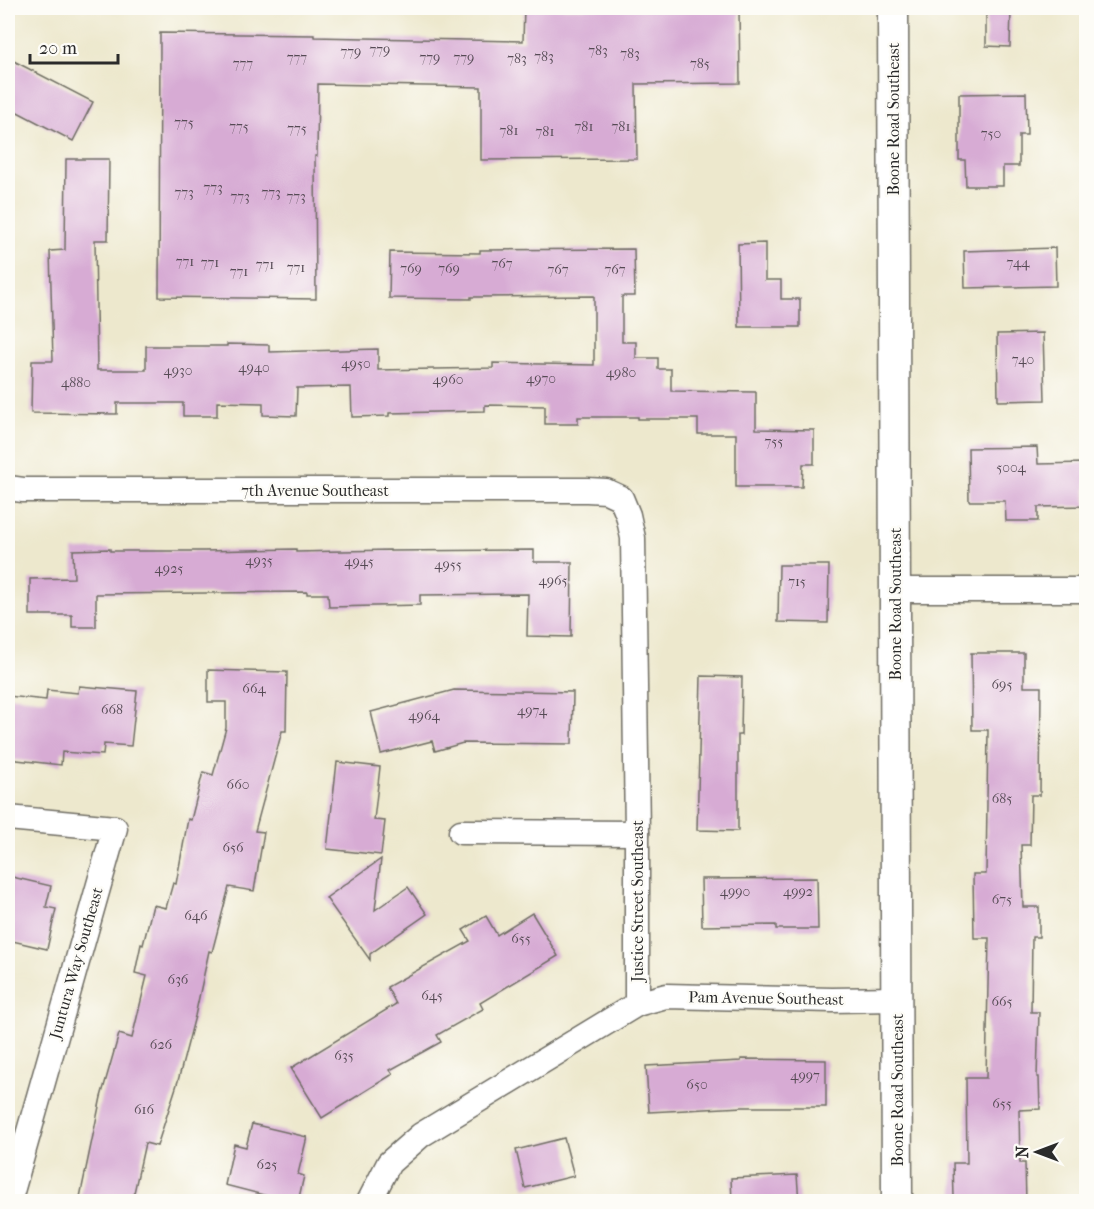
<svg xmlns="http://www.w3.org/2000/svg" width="1094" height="1209" viewBox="0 0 1094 1209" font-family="'IM FELL French Canon',serif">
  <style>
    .building { fill: #d7abd4 }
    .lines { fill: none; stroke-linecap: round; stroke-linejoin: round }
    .minor-casing { stroke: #6f6d64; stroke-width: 27 }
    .tertiary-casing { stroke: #6f6d64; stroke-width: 33 }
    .minor { stroke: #fff; stroke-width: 24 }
    .tertiary { stroke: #fff; stroke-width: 30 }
    .labels { text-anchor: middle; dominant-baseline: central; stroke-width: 5; stroke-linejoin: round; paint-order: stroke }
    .number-label { font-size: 14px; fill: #564b55 }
    .street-label { font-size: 16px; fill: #2b2b2b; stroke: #fdfcf7 }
  </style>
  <rect width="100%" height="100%" fill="#fdfcf7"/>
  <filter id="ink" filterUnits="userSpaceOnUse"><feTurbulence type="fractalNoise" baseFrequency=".0167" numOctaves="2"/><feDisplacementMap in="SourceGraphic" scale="12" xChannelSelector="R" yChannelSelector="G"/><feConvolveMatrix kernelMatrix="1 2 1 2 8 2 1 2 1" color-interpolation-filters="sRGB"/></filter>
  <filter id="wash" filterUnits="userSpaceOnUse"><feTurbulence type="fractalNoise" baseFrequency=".008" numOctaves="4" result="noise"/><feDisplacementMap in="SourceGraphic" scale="24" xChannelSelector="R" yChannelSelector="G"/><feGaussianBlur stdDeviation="1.35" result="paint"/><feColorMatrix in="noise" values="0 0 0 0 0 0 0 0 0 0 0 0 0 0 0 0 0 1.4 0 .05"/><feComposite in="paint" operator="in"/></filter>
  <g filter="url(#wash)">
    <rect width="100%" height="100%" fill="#ede8cd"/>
    <g id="blocks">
      <!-- building -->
      <g class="building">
        <path d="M524,8h215l1,75 -104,1 1,75 -156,1v-73l-163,-3 -1,72h-2l1,143 -157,-2 1,-264 154,2v2l209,4z"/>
        <path d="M986,8h25l-1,39 -24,-1z"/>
        <path d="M8,58l85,44 -20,39 -65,-34z"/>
        <path d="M1026,93l1,42h-8v31h-16v20h-37l-1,-26h-6v-66z"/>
        <path d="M66,159h43l-1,81h-13l2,130h49v-24h81v-2l42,1v7l109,-3v21l115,-2v-5l101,2v-69l-123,1v2l-82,-1 1,-46 90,1v-3l154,-1 1,47h-13v46h14v16h22v11h13v22l85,1v37l58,1v34h-11l-1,23h-66v-53h-38v-15h-60v-2h-60v7h-33v-18l-60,-1v6l-96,2v3l-37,1 -1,-30 -54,1 -1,28 -33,-1v-12l-46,-1v14h-34v-13h-66v11l-86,-1 1,-52h21l-3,-110 15,-1z"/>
        <path d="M765,243v37h16v19h19v28h-61l-1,-83z"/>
        <path d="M1055,248l1,38 -91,2 -1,-37z"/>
        <path d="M1043,333l2,67 -47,1 -1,-67z"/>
        <path d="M1037,447l1,17 48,-1v43l-48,1v14h-32l-1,-20h-36l-1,-53z"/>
        <path d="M110,549v2h94l92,-2v3l94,-2v1l144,-1v12h38l-1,75 -44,-1 1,-42 -108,1v10l-91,2 -1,-13h-21v-2l-211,2v33h-24v-12h-42v-36l44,-1 -1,-28z"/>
        <path d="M779,565h50l-1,58 -50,-1z"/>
        <path d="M971,653h53v34h17l-1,108h-9l-1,50h-9l2,62h16v30h-7l-1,75h8l-2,65h2l1,32 -21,1 1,53h5l1,39h-60v-5h-12l-1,-34h14l-1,-85h20l3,-140h-15l-1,-64h13l2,-144h-16z"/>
        <path d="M208,670l79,2 -1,59h-4l-27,100 9,1 -10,59 -25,-4 -17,65 -3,-1 -14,65 -17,65 -21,65 -12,-3 -13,59h-53l22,-105 18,-63 13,4 15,-62 -12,-3 6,-29 2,1 10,-40 13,3 7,-25 3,1 12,-65 3,1 12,-48 10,3 13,-47v-26h-18z"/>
        <path d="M701,676l41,1 -1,58h-3v96l-41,-1z"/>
        <path d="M79,686l58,5 -6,55 -27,-2 -1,11 -41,-3 -1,13 -53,-6v-63l38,4 1,-10 31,3z"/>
        <path d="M454,690l119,2 -1,52 -109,-1 -28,8 -3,-10 -51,13 -10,-42z"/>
        <path d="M337,762l43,5 -6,53 11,1 -4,34 -54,-6z"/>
        <path d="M381,859l-6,51 33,-23 19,27 -57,40v6l-44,-62z"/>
        <path d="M8,876l43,10 -5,21 10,2 -9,40 -39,-9z"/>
        <path d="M817,878l1,51h-42v-4l-74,1 -1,-47z"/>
        <path d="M532,913l26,43 -78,47 3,6 -46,26 4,7 -51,28 3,4 -71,44 -31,-50 105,-64 -9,-17 83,-46 -7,-11 23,-14 11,19z"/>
        <path d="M741,1059l85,1v47h-83l-94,5 -3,-46 95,-5z"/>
        <path d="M252,1124l55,13 -9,37 6,2 -6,26h-7l-66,-17 9,-41 12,3z"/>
        <path d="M564,1138l10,38 -49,12 -9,-38z"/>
        <path d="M797,1175l2,27h-67l-1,-24z"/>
      </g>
    </g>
  </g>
  <g filter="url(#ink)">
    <use href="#blocks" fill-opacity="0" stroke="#6f6d64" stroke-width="1.5"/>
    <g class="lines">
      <!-- minor casing -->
      <g class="minor-casing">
        <g id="minor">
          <path d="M8,488l15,2h564l19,1 15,7 7,17 5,23 4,295v171l-216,131 -32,28 -20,39"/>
          <path d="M895,590h191"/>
          <path d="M8,818l107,10 -106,374"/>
          <path d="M461,832l176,1"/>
          <path d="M637,1004l29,-8 166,4 64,-1"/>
        </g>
      </g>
      <!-- tertiary casing -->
      <g class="tertiary-casing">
        <path id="tertiary" d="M893,8l4,1194"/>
      </g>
      <!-- minor -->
      <use href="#minor" class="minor"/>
      <!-- tertiary -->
      <use href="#tertiary" class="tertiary"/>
    </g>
  </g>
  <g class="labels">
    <!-- number labels -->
    <g class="number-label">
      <text x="380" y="49">779</text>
      <text x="598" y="50">783</text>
      <text x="351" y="51">779</text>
      <text x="630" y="53">783</text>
      <text x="544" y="56">783</text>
      <text x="297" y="57">777</text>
      <text x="430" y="57">779</text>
      <text x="464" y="57">779</text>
      <text x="517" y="58">783</text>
      <text x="243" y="63">777</text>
      <text x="700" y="63">785</text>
      <text x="184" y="122">775</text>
      <text x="239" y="126">775</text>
      <text x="584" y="126">781</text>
      <text x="621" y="126">781</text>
      <text x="297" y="128">775</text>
      <text x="509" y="130">781</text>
      <text x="545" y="131">781</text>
      <text x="991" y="133">750</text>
      <text x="213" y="187">773</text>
      <text x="184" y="192">773</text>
      <text x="271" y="192">773</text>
      <text x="240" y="196">773</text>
      <text x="296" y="196">773</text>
      <text x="185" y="261">771</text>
      <text x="210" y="262">771</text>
      <text x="1018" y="262">744</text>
      <text x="502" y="263">767</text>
      <text x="265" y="264">771</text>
      <text x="296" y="267">771</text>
      <text x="411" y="268">769</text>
      <text x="449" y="268">769</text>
      <text x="558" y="269">767</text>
      <text x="615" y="269">767</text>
      <text x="239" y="271">771</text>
      <text x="1023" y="359">740</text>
      <text x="356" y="363">4950</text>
      <text x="254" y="367">4940</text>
      <text x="178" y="370">4930</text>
      <text x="621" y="372">4980</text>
      <text x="541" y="378">4970</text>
      <text x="448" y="379">4960</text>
      <text x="76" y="382">4880</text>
      <text x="774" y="441">755</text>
      <text x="1011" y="467">5004</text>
      <text x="259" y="560">4935</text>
      <text x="359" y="561">4945</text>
      <text x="448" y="564">4955</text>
      <text x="169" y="568">4925</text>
      <text x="553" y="580">4965</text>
      <text x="797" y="581">715</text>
      <text x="1002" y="684">695</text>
      <text x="254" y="688">664</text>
      <text x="112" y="709">668</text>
      <text x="532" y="710">4974</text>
      <text x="424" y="715">4964</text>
      <text x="238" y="784">660</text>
      <text x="1002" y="798">685</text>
      <text x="233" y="847">656</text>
      <text x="735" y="891">4990</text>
      <text x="798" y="891">4992</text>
      <text x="1002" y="899">675</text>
      <text x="196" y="915">646</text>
      <text x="521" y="938">655</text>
      <text x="178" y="979">636</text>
      <text x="432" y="995">645</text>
      <text x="1002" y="1001">665</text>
      <text x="161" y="1044">626</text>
      <text x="344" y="1055">635</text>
      <text x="805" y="1075">4997</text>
      <text x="697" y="1084">650</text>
      <text x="1002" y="1103">655</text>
      <text x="144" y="1109">616</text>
      <text x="267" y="1164">625</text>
    </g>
    <!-- street labels -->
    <g class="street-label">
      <text transform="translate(893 119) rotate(-90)">Boone Road Southeast</text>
      <text x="315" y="490">7th Avenue Southeast</text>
      <text transform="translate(895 604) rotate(-90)">Boone Road Southeast</text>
      <text transform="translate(637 901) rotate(-90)">Justice Street Southeast</text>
      <text transform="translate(76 963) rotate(-74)">Juntura Way Southeast</text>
      <text transform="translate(766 998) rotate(1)">Pam Avenue Southeast</text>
      <text transform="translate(897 1090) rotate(-90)">Boone Road Southeast</text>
    </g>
  </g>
  <!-- margin -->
  <rect width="1094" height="1209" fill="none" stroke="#fdfcf7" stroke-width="30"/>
  <!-- north arrow -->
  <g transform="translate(1037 1152) rotate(270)" stroke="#fdfcf7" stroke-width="4.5" paint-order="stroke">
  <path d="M0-4.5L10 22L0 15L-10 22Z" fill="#2b2b2b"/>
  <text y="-9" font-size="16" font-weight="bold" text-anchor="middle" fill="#2b2b2b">N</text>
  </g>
  <!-- scale -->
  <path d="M30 54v9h88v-9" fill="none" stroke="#2b2b2b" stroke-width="3"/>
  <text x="39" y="54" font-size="18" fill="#2b2b2b" stroke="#fdfcf7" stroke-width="4.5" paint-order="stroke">20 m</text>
</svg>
